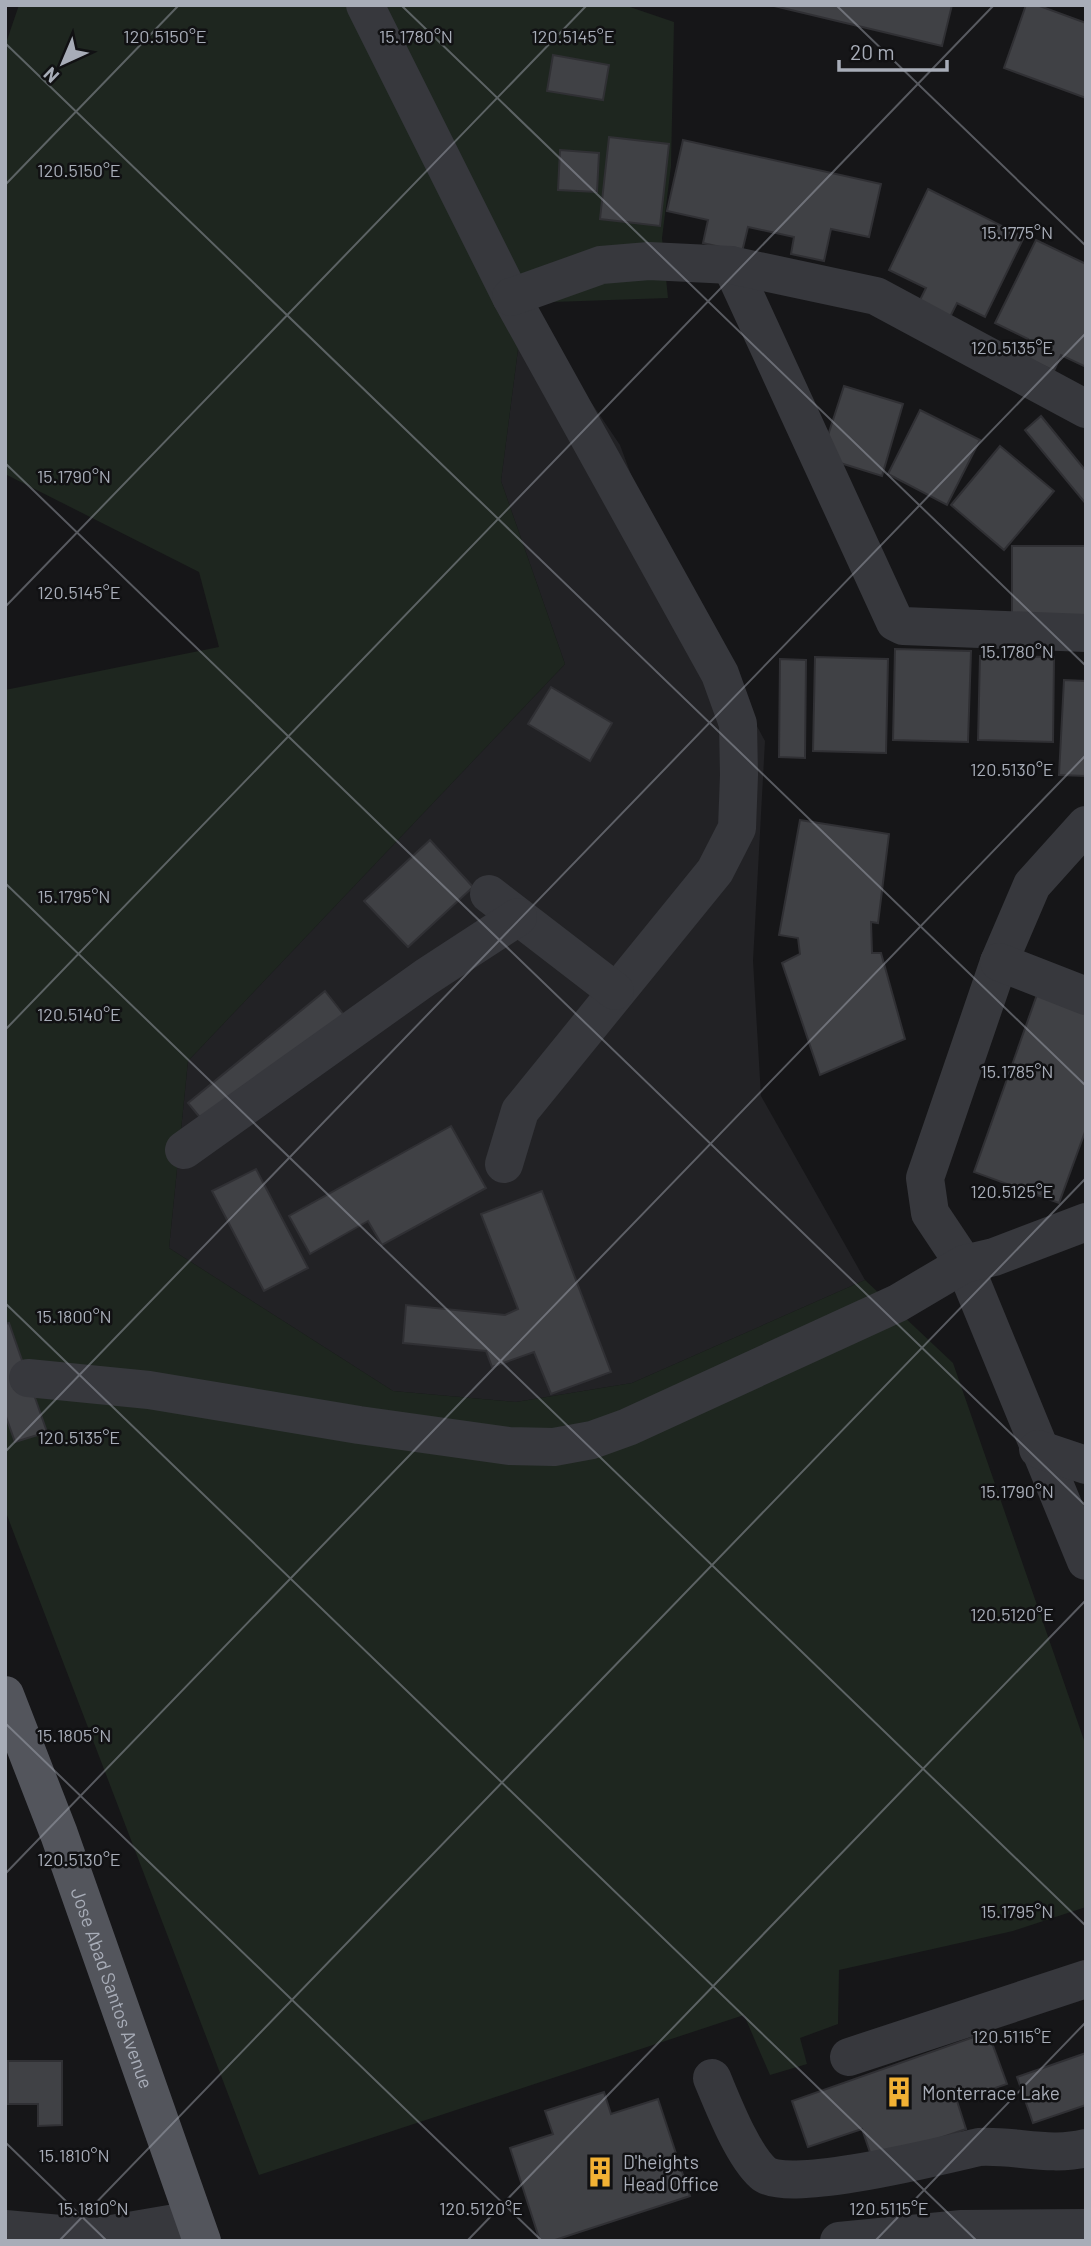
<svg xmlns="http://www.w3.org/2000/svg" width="1091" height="2246" viewBox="0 0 1091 2246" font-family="Barlow,sans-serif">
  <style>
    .built { fill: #222225 }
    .green { fill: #1e261f }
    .building { fill: #404145; stroke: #303034; stroke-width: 2 }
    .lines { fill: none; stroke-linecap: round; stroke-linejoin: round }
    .minor { stroke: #37383d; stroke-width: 38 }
    .major { stroke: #53555c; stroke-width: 38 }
    .ticks { fill: none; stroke: #a8adb8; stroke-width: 2; stroke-opacity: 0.45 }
    .labels { text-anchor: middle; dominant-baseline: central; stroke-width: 5; stroke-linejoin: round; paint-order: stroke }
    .street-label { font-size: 19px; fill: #a8adb8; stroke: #111113 }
    .poi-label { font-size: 19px; fill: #a8adb8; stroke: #111113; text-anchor: start }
    .ticks-label { font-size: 18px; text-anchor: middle; fill: #a8adb8; stroke: #111113; stroke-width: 5; stroke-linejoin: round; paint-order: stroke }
  </style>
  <rect width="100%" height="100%" fill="#161618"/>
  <!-- built -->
  <path class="built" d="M524,303l96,142 16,43 43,92 86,161 -12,220 8,135 104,184 -233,103 -116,19 -123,-11 -224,-143 19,-187 377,-397 -64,-183z"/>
  <!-- green -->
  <path class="green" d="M19,5h605l50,17 -3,144 -9,72 6,60 -144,5 -23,178 64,183 -377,397 -19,187 224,143 123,11 116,-19 233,-103 88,83 133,383v161l-73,24 -174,39 -1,54 -38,14 7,26 -37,11 -26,-60 -485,160 -254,-665v-820l214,-43 -20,-75 -194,-98v-428z"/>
  <!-- building -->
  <g class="building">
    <path d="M770,5h182l-10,41z"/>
    <path d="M1026,5h11l49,18v75l-82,-30z"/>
    <path d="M553,55l56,10 -6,35 -56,-9z"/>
    <path d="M609,137l60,7 -9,82 -60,-7z"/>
    <path d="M683,140l198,44 -12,53 -38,-8 -7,32 -33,-7 3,-17 -46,-10 -6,25 -39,-9 5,-23 -41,-9z"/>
    <path d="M560,150l39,3 -2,39 -39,-2z"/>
    <path d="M928,189l96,48 -39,80 -28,-14 -9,18 -31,-15 9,-18 -37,-18z"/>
    <path d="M1036,240l50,24v103l-25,-12 -7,16 -34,-16 8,-16 -33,-16z"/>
    <path d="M844,386l59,18 -21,72 -61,-19z"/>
    <path d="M920,410l60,30 -33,65 -59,-31z"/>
    <path d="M1041,416l45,55v33l-61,-74z"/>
    <path d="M1000,446l54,45 -50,59 -53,-45z"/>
    <rect x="1012" y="546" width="74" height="70"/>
    <path d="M895,649l76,2 -3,91 -75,-2z"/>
    <path d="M980,656l74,1 -1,85 -75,-2z"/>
    <path d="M815,657l73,2 -2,94 -73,-2z"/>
    <path d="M780,659l26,1 -1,98 -26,-1z"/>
    <path d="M1064,680l22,1v95l-27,-1z"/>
    <path d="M551,687l61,36 -22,38 -62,-37z"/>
    <path d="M800,820l89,14 -11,89 -7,-1 1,31h9l24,86 -85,36 -38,-112 18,-9 -2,-16 -19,-3z"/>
    <path d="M430,840l43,47 -65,60 -44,-46z"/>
    <path d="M1039,989l47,17v123l-27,74 -85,-31z"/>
    <path d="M325,991l19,24 -137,111 -19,-23z"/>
    <path d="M451,1126l35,62 -104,57 -14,-24 -58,33 -21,-38z"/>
    <path d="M256,1169l52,99 -44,23 -52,-100z"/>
    <path d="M542,1191l69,181 -60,22 -17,-42 -42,15 -6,-16 -83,-8 3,-38 99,10 13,-6 -37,-95z"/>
    <path d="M9,1323l38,109 -32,10 -10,-28v-90z"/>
    <path d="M988,2032l19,52 -50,17 9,28 -93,32 -11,-32 -54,18 -16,-46z"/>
    <path d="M1086,2053v52l-53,18 -16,-46z"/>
    <path d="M8,2061h54v64l-24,1v-22h-30z"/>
    <path d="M604,2092l7,22 47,-15 32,97 -138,45h-12l-30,-93 43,-14 -8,-23z"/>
  </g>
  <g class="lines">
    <!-- minor -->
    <g class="minor">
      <path d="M365,5l146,292 209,377 18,50 1,51 -2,53 -22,43 -195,240 -16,53"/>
      <path d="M731,265l164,357 8,4 183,7"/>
      <path d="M511,297l90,-32 48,-4 82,4 145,31 210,113"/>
      <path d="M1086,825l-54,60 -33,77 -74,216 5,35 34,51 122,297"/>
      <path d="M489,894l126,97"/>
      <path d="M999,962l87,34"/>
      <path d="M184,1150l242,-173 92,-60"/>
      <path d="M28,1378l121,12 210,35 150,21 45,1 38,-7 36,-13 270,-124 66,-39 30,-7 92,-35"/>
      <path d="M1038,1449l48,16"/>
      <path d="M849,2057l237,-78"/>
      <path d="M712,2078c11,26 30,76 51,95 22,22 181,-18 216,-26 36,-2 71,10 107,1"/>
      <path d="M5,2229l89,8 99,-17"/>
      <path d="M839,2241l123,-12 124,-1"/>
    </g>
    <!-- major -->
    <path class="major" id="s1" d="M5,1695l54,139 143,407"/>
  </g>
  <!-- ticks -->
  <path class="ticks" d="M401,5l685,661M836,5l250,241M5,43l1081,1043M5,185l174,-180M5,463l1081,1043M5,607l582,-602M5,883l1081,1043M5,1030l989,-1025M5,1303l972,938M5,1452l1081,-1119M5,1723l537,518M5,1874l1081,-1119M5,2142l102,99M59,2241l1027,-1063M467,2241l619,-641M875,2241l211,-219"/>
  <!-- icons -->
  <defs>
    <g id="building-bare" transform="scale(2.415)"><path d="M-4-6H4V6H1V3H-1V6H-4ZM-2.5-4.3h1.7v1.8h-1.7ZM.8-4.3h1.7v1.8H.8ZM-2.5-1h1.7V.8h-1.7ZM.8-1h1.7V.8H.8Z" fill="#f2b134" stroke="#111113" stroke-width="2.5" paint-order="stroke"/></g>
  </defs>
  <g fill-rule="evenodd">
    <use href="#building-bare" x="899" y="2092"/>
    <use href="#building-bare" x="600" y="2172"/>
  </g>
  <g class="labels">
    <!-- street labels -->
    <g class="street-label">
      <text stroke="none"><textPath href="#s1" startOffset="312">Jose Abad Santos Avenue</textPath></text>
    </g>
    <!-- poi labels -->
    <g class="poi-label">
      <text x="922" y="2092">Monterrace Lake</text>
      <text x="623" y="2161">D'heights<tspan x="623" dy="22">Head Office</tspan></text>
    </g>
  </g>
  <g class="ticks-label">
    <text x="416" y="43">15.1780°N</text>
    <text x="165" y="43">120.5150°E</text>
    <text x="573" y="43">120.5145°E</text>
    <text x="79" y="177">120.5150°E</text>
    <text x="1017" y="239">15.1775°N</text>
    <text x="1012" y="354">120.5135°E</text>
    <text x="74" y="483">15.1790°N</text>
    <text x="79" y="599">120.5145°E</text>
    <text x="1017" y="658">15.1780°N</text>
    <text x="1012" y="776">120.5130°E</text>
    <text x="74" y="903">15.1795°N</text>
    <text x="79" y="1021">120.5140°E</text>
    <text x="1017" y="1078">15.1785°N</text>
    <text x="1012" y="1198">120.5125°E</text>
    <text x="74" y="1323">15.1800°N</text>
    <text x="79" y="1444">120.5135°E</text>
    <text x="1017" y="1498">15.1790°N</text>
    <text x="1012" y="1621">120.5120°E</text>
    <text x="74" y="1742">15.1805°N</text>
    <text x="79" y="1866">120.5130°E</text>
    <text x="1017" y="1918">15.1795°N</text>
    <text x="1012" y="2043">120.5115°E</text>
    <text x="74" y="2162">15.1810°N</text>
    <text x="481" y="2215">120.5120°E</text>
    <text x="889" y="2215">120.5115°E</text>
    <text x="93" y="2215">15.1810°N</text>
  </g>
  <!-- border -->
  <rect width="1091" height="2246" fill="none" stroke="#a8adb8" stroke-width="14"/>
  <!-- north arrow -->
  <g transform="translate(63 63) rotate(224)" stroke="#111113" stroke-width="5" paint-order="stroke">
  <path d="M0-5L12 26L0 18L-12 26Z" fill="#a8adb8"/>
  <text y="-10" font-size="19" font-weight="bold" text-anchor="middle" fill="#a8adb8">N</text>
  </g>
  <!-- scale -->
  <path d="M839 60v10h108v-10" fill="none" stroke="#a8adb8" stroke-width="3.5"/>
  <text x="850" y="60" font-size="21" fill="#a8adb8" stroke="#111113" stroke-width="5" paint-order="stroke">20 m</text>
</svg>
